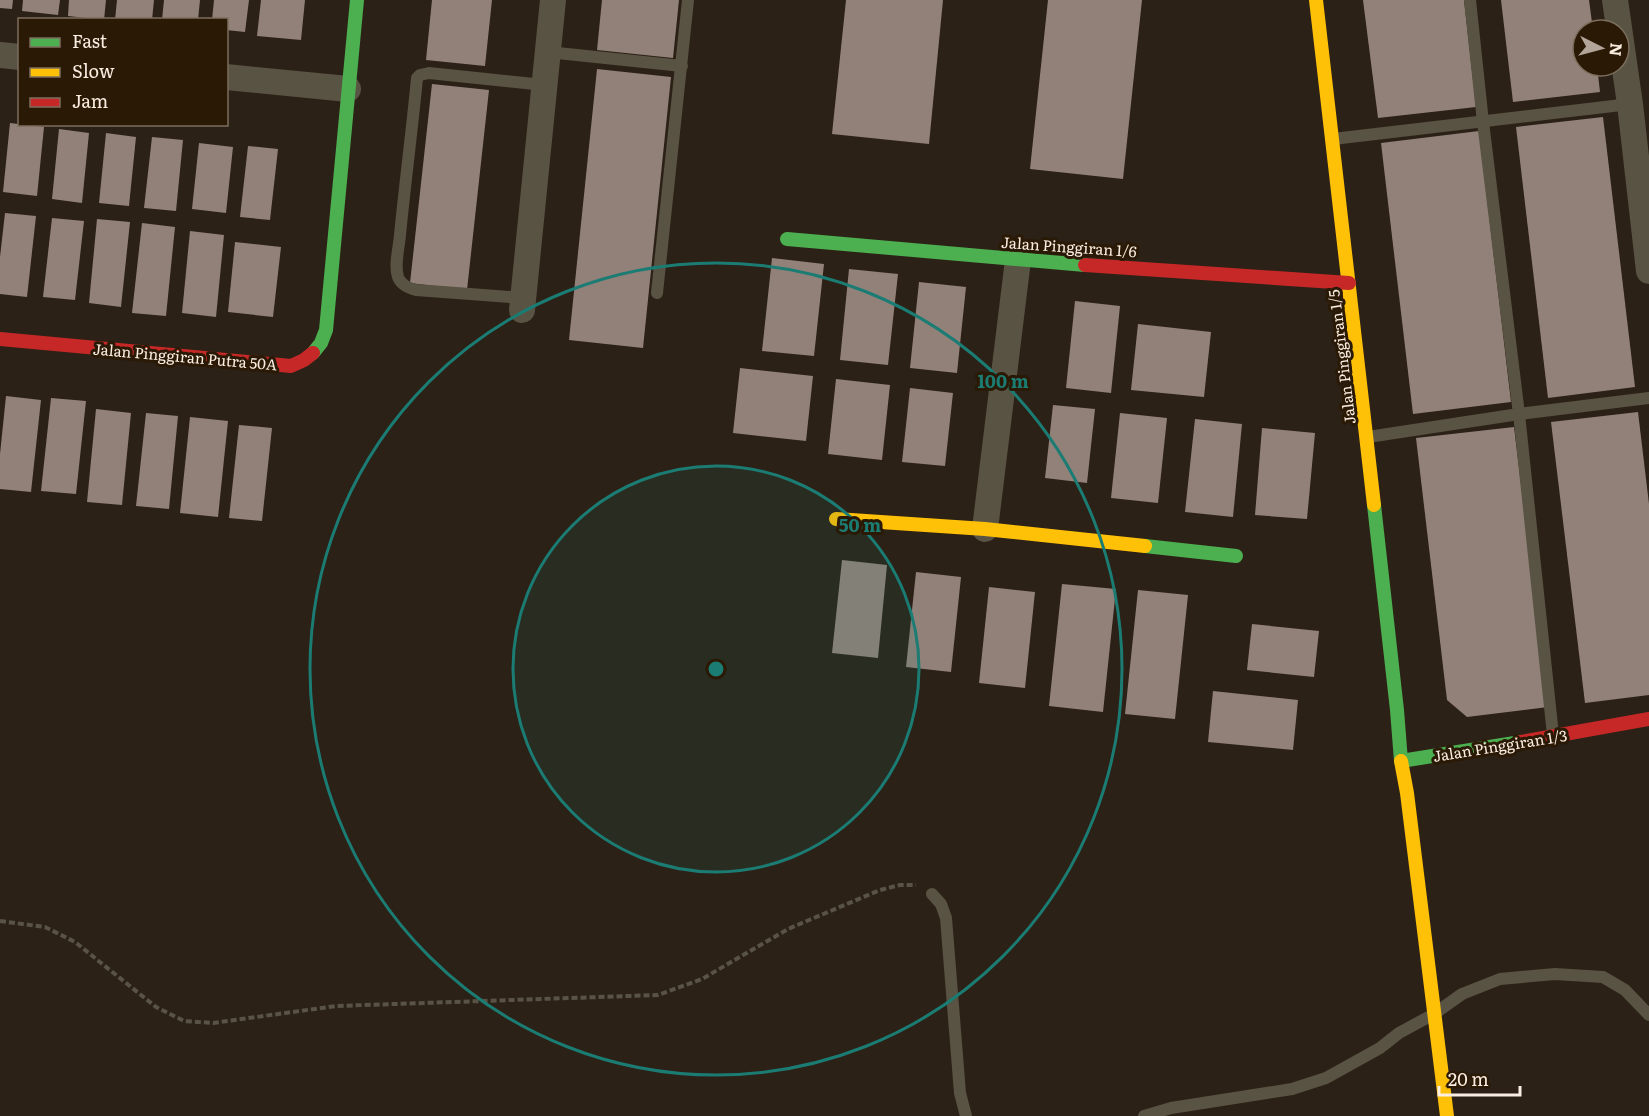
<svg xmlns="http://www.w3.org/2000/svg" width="1649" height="1116" viewBox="0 0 1649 1116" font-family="Literata,serif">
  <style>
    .building { fill: #928179 }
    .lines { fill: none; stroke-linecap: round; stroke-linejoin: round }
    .path { stroke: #585346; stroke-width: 4; stroke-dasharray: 6 3; stroke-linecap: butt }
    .lane { stroke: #585343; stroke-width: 12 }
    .street { stroke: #585343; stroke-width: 26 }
    .fast { stroke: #4caf50; stroke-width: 14 }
    .slow { stroke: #ffc107; stroke-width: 14 }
    .jam { stroke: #c62828; stroke-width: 14 }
    .ring { fill: none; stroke: #1b7c74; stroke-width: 3 }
    .labels { text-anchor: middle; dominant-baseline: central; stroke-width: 6; stroke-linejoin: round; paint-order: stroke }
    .street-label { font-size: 15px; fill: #faede1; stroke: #2a1905 }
    .centre { fill: #1b7c74; stroke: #2a1905; stroke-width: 3 }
    .ring-label { font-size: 18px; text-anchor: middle; font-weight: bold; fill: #1b7c74; stroke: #2a1905; stroke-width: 6; stroke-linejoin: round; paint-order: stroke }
  </style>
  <rect width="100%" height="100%" fill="#2c2116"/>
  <!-- building -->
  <g class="building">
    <path d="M0,0h13l-1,9 -12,-1z"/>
    <path d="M23,0h37l-2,15 -36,-4z"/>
    <path d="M69,0h37l-2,20 -36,-4z"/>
    <path d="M117,0h37l-2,20h-37z"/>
    <path d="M164,0h36l-2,20h-36z"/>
    <path d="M214,0h35l-4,32 -19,-2v-10h-14z"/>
    <path d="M261,0h44l-4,40 -44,-4z"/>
    <path d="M432,0h60l-7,66 -59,-6z"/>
    <path d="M602,0h77l-6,58 -76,-8z"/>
    <path d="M846,0h97l-14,144 -97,-10z"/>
    <path d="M1048,0h94l-19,179 -93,-10z"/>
    <path d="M1363,0h101l12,107 -98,11z"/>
    <path d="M1501,0h88l4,30h-10v36h14l3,26 -87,10z"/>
    <path d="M597,69l74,8 -28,271 -74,-8z"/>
    <path d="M432,84l57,6 -22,200 -57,-7z"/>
    <path d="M1603,117l32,270 -87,11 -32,-271z"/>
    <path d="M10,123l34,4 -7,69 -34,-4z"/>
    <path d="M59,129l30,4 -7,70 -30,-4z"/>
    <path d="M1479,131l32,271 -98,12 -32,-271z"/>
    <path d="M106,133l30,4 -7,69 -30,-3z"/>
    <path d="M152,137l31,3 -7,71 -32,-3z"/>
    <path d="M199,143l34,4 -7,66 -34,-4z"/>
    <path d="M248,146l30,3 -8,71 -30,-3z"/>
    <path d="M5,213l31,3 -9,81 -27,-3v-37z"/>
    <path d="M52,218l32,3 -9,79 -32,-3z"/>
    <path d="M97,219l33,3 -9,85 -32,-4z"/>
    <path d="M142,223l33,4 -9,89 -34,-3z"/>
    <path d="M190,231l34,4 -8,82 -34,-4z"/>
    <path d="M235,242l46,5 -8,70 -45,-5z"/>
    <path d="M772,258l52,6 -10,92 -52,-5z"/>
    <path d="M849,269l49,5 -10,91 -48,-5z"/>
    <path d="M919,282l47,5 -9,86 -47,-5z"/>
    <path d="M1075,301l45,5 -9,87 -45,-5z"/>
    <path d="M1138,324l73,8 -7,65 -73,-7z"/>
    <path d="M740,368l73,8 -7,65 -73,-8z"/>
    <path d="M836,379l54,6 -8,75 -54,-6z"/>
    <path d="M910,388l43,5 -8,73 -43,-4z"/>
    <path d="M6,396l35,4 -10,92 -31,-3v-35z"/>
    <path d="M51,398l35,3 -10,93 -35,-3z"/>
    <path d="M1053,405l42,4 -8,74 -42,-5z"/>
    <path d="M96,409l35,4 -9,92 -35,-3z"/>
    <path d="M1638,412l11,92v191l-64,8 -34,-281z"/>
    <path d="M146,413l32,3 -9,93 -33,-3z"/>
    <path d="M1120,413l47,5 -9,85 -47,-5z"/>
    <path d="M190,417l38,4 -10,96 -38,-4z"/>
    <path d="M1195,419l47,5 -9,93 -48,-5z"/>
    <path d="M239,425l33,3 -10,93 -33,-3z"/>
    <path d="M1514,427l34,280 -81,10 -20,-17 -31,-262z"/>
    <path d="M1262,428l53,5 -8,86 -52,-4z"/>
    <path d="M842,560l45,5 -9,93 -46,-5z"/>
    <path d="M916,572l45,5 -10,95 -45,-5z"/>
    <path d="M1062,584l54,5 -13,123 -54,-6z"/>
    <path d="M989,587l46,5 -10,96 -46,-5z"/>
    <path d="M1138,590l50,5 -13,124 -50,-5z"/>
    <path d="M1252,624l67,7 -5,46 -67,-7z"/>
    <path d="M1213,691l85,9 -5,50 -85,-8z"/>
  </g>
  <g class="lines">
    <!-- path -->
    <path class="path" d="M0,921l45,6 30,15 81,65 28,14 29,2 123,-17 322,-11 44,-16 86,-50 92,-39 20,-5h16"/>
    <!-- lane -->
    <g class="lane">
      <path d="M1470,0l13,122 36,292 34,321"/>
      <path d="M548,52l134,14"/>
      <path d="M1333,139l297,-35"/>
      <path d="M657,293l31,-293"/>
      <path d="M523,298l-107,-8c-8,-2 -15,-5 -18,-13 -4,-12 1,-29 2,-42 5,-52 12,-104 17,-157l3,-3 9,-2 115,12"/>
      <path d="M1368,437l151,-23 130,-16"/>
      <path d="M932,894l9,10 5,14 14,175 6,23"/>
      <path d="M1144,1116l27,-8 121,-19 34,-11 54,-30 19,-15 35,-19 28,-20 38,-15 55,-5 48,3 22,13 24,25"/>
    </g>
    <!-- street -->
    <g class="street">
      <path d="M1615,0l15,104 19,167"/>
      <path d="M0,55l20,2"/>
      <path d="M226,77l122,12"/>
      <path d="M522,310l31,-310"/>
      <path d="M985,529l33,-269"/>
    </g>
    <!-- fast -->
    <g class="fast">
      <path d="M787,239l298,26"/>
      <path d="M313,353l8,-10 5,-13 31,-330"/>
      <path d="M1374,505l23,205 4,51 120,-19"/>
      <path d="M1145,546l91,10"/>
    </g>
    <!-- slow -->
    <g class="slow">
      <path d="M1316,0l58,505"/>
      <path d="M836,519l149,10 160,17"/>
      <path d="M1401,761l6,32 40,323"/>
    </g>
    <!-- jam -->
    <g class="jam">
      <path d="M1085,265l264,18"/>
      <path d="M0,339l291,27 13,-6 9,-7"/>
      <path d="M1521,742l128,-23"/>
    </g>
  </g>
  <!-- distance rings -->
  <circle cx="716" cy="669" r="203" fill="#1b7c74" fill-opacity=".12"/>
  <g class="ring">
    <circle cx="716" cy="669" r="203"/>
    <circle cx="716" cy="669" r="406"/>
  </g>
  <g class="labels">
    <!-- street labels -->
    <g class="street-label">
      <text transform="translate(1069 246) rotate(4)">Jalan Pinggiran 1/6</text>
      <text transform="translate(185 356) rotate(5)">Jalan Pinggiran Putra 50A</text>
      <text transform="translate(1341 357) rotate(-97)">Jalan Pinggiran 1/5</text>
      <text transform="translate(1500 745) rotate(-9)">Jalan Pinggiran 1/3</text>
    </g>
  </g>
  <circle cx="716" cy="669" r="9" class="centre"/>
  <g class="ring-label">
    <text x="1003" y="388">100 m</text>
    <text x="860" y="532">50 m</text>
  </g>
  <!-- legend -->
  <rect x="18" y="18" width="210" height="108" fill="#2a1905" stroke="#7d6e5d" stroke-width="1.5"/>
  <rect x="30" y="38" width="30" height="9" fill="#4caf50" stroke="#7d6e5d" stroke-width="1.5"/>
  <text x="72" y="48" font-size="18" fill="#faede1">Fast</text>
  <rect x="30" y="68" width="30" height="9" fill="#ffc107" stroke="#7d6e5d" stroke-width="1.5"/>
  <text x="72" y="78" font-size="18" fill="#faede1">Slow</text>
  <rect x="30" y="98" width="30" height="9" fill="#c62828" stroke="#7d6e5d" stroke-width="1.5"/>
  <text x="72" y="108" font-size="18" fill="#faede1">Jam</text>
  <!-- north arrow -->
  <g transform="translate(1601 48) rotate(96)"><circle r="28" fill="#2a1905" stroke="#7d6e5d" stroke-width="1.5"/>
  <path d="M0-4.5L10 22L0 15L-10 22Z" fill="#b2a69a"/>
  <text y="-9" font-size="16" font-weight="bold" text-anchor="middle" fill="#faede1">N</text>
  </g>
  <!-- scale -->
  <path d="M1439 1086v9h81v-9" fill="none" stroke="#faede1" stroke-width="3"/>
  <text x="1448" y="1086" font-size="18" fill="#faede1" stroke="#2a1905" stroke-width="4.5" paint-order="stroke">20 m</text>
</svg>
